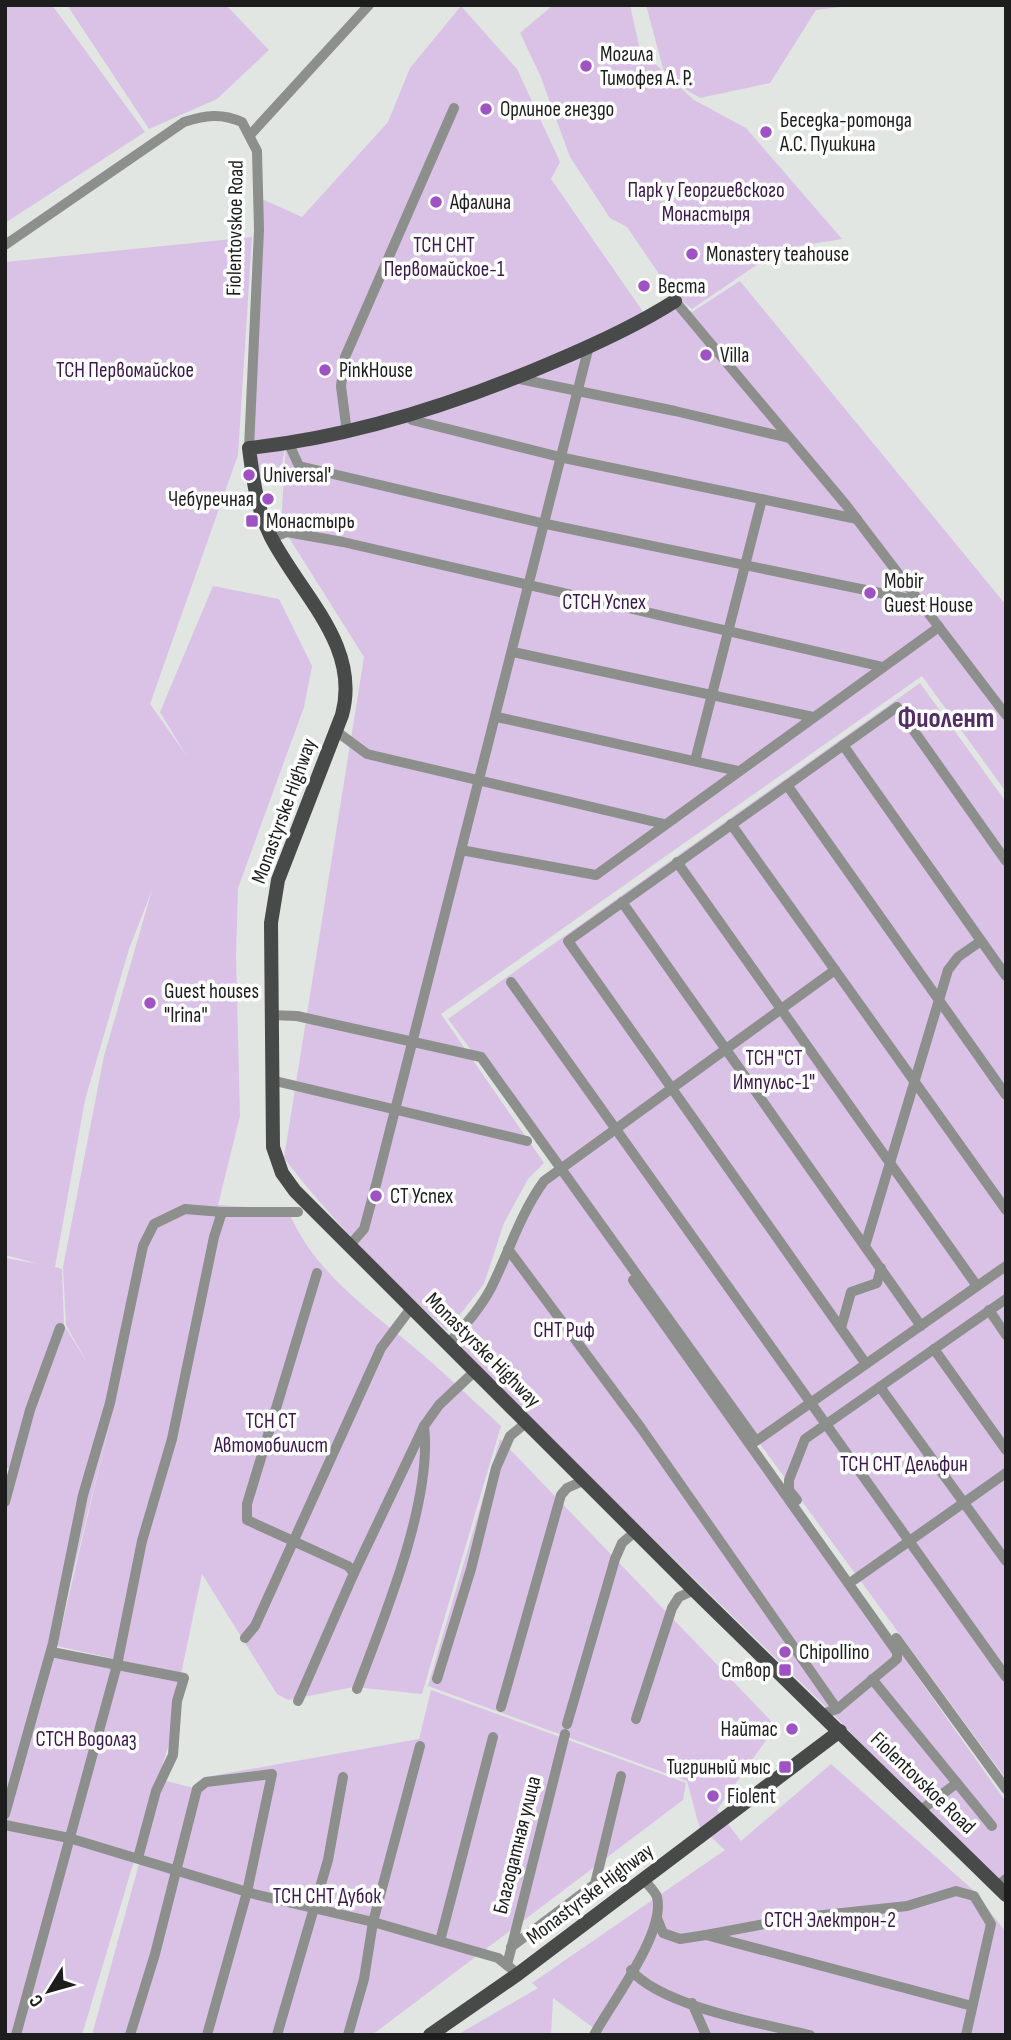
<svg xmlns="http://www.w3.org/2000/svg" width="1011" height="2040" viewBox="0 0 1011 2040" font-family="'Sofia Sans Condensed',sans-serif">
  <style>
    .green { fill: #d9c2e6; fill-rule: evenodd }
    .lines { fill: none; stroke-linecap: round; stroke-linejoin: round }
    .minor { stroke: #8d8f8d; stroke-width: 10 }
    .major { stroke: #474a48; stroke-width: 14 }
    .poi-dot { fill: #9e52c4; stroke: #fff; stroke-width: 2.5 }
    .labels { text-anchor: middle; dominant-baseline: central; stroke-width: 7; stroke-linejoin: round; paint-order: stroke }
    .poi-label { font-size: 21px; fill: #1c1d1c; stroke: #fff; text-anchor: start }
    .park-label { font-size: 21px; fill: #3b184c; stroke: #fff }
    .street-label { font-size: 21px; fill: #1c1d1c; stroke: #fff }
    .district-label { font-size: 28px; font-weight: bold; fill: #532e66; stroke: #fff }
  </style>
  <rect width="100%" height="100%" fill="#e1e6e2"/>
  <!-- green -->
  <g class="green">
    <path d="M5,5h47l93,127 -140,91z"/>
    <path d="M67,5h159l43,45 -52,49 -68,30z"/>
    <path d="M553,5h77l10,45 24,22 -18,-67h213l-43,5 -46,73 -70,15 -25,-15 19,17 52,28 96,111 -62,10 -88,60 -20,-16 -45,-66 -17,-9 -40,-61 -30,-82 -20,-42z"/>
    <path d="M461,6l56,63 43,93 -9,17 95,137 -58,29 -212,76 121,-39 97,-37 81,-41 17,8 48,-31 266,324v187l-84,-116 -481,338 103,149 -16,16 -24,44 -20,61 -37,47c-59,-55 -114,-109 -163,-173l80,-501 -83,-132 5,-83 -6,34 -21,1 -7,-23 10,-255 40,18 86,-95 22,-54z"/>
    <path d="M252,237l-14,218 -88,249 36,51 -26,-43 53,-126 66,13 33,67 -8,41 -66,181 -2,67 4,161 -22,89 70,5c26,66 91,106 142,151 24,21 47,43 71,65l-79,268 -68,-7 -66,13 -11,-6 -75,-120 -21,100 -124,-28 56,-237 -58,238 133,33 -106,355h-77v-548l5,-18 -5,-2v-209l34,6 -34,-9v-993zM152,890l-48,166 -41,211 3,58 22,39 -24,-39 -2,-56 -7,-2 30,-167 44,-151z"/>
    <path d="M920,683l86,119v977l-442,-602 442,625v93l-174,-182 -378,-368 47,-80 40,-81 19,-14 -112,-151z"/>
    <path d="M500,1439l276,287 -59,84 24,31 90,-77 141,125 34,43v103h-403l-50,-37 -2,37h-94l81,-47 -6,-5 193,-133 -26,-24 -12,-45 -259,-95z"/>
    <path d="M431,1690l255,93 -3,17 -311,235h-280l70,-255 32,8 12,-11 213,-38z"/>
  </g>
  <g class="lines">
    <!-- minor -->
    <g class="minor">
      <path d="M251,134l118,-129"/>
      <path d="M5,245l179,-123c22,-7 37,-9 58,0l15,29 2,79 -10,218"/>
      <path d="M675,301l171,204 160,210"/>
      <path d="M515,378l160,33 114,27"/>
      <path d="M408,414l4,6 152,38 293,61"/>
      <path d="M347,433l-6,-47 4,-29 109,-249"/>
      <path d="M289,444l10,22 247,58 373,77"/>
      <path d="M271,538l16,-6 56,10 540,125"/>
      <path d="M513,652l300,65"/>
      <path d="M497,717l241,54"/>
      <path d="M336,731l31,23 297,70"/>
      <path d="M843,745l163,231"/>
      <path d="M695,761l67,-262"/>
      <path d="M787,785l219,310"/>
      <path d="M731,824l275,386"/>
      <path d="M461,850l135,25 343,-248"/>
      <path d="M677,862l300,424"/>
      <path d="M622,902l299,424"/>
      <path d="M511,982l495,695"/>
      <path d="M270,1015l27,1 184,41 275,384 250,-175"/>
      <path d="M271,1080l256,61"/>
      <path d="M349,1246l15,-17 13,-48 212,-835"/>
      <path d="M865,1246l83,-276 10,-13 23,-16"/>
      <path d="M508,1249l133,179 196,281"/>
      <path d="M317,1273l-70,231v16l101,46 6,7 70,-147 15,-21 36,-34"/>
      <path d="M633,1280l264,372v7l-60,50 -15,5"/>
      <path d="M989,1310l17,25"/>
      <path d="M841,1328l10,-36 26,-9 4,-15"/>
      <path d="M448,1344c16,-18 32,-35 43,-56 18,-36 29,-74 53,-107l291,-211"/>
      <path d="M934,1349l72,101"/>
      <path d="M866,1364l-298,-423 329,-234 109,154"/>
      <path d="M880,1387l126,174"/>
      <path d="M797,1500l-8,-10v-10l16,-41 201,-140"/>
      <path d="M5,1502l25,-92 30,-82"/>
      <path d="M854,1580l152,-107"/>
      <path d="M245,1638l10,-12 126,-278 30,-40"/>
      <path d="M896,1638l110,151"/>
      <path d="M51,1652l133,26 -7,23 -4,54 -17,36 -18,67"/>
      <path d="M437,1679l34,-110 25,-101 14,-32 17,-14"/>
      <path d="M872,1679l120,147"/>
      <path d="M357,1689c27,-71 76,-189 67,-263"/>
      <path d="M298,1701l56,-128"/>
      <path d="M501,1707l60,-212 6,-7 18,-8"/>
      <path d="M636,1719l36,-111 7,-11 15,-7"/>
      <path d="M567,1724l48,-165 7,-16 14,-12"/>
      <path d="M921,1810l36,-27"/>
      <path d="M5,1814l48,-171 30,-148 27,-92 33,-157 11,-22 31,-15 37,3h76"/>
      <path d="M5,1825l64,13 185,56 119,28 125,36 20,16"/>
      <path d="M997,1886l9,-7"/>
      <path d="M657,1918l6,15 17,6 26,-4 266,71"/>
      <path d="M706,1935l90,-17 111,-12 49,-15 18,5 17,28 -25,111"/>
      <path d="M440,1941l53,-204"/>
      <path d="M511,1947l84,-63 26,-108"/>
      <path d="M507,1965l58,-231"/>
      <path d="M631,1970c30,36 132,54 179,65"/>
      <path d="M692,2003l14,32"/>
      <path d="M16,2035l101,-370 25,-124 30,-102 42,-202 8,-25"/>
      <path d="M130,2035l25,-81 42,-165 9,-7 66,-8 -25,118 -40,143"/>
      <path d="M277,2035l51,-175 15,-83"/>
      <path d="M348,2035l16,-56 9,-57 47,-176"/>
      <path d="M594,2035c17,-32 72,-102 63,-138 -2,-6 -9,-12 -13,-17"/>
    </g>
    <!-- major -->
    <g class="major">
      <path d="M675,301c-39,25 -81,44 -124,62 -96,41 -197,74 -302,85 4,31 8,62 22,89 30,58 90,109 71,178l-64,165 -7,43 2,224 9,26 13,18 399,399 312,305"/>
      <path d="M430,2035l88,-61 322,-243"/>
    </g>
  </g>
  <!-- markers -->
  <g class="poi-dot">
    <circle cx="586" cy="66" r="7"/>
    <circle cx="486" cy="109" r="7"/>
    <circle cx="766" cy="132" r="7"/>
    <circle cx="436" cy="202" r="7"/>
    <circle cx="692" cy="254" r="7"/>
    <circle cx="644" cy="286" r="7"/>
    <circle cx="706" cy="355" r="7"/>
    <circle cx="325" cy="370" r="7"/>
    <circle cx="249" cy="475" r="7"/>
    <circle cx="268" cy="499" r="7"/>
    <rect x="245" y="514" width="14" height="14" rx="3.5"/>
    <circle cx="870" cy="593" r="7"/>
    <circle cx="150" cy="1003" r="7"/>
    <circle cx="376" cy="1196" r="7"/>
    <circle cx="785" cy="1652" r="7"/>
    <rect x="778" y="1663" width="14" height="14" rx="3.5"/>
    <circle cx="792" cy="1729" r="7"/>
    <rect x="778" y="1760" width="14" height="14" rx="3.5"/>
    <circle cx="713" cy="1796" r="7"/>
  </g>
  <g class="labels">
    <!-- poi labels -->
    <g class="poi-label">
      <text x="600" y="54">Могила<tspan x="600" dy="24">Тимофея А. Р.</tspan></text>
      <text x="500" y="109">Орлиное гнездо</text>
      <text x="780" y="120">Беседка-ротонда<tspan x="780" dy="24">А.С. Пушкина</tspan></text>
      <text x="450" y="202">Афалина</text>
      <text x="706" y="254">Monastery teahouse</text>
      <text x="658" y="286">Веста</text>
      <text x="720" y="355">Villa</text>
      <text x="339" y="370">PinkHouse</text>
      <text x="263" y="475">Universal'</text>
      <text x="254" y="499" text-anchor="end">Чебуречная</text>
      <text x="266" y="521">Монастырь</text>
      <text x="884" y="581">Mobir<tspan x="884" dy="24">Guest House</tspan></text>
      <text x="164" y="991">Guest houses<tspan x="164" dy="24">"Irina"</tspan></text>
      <text x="390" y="1196">СТ Успех</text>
      <text x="799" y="1652">Chipollino</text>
      <text x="771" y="1670" text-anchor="end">Створ</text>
      <text x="778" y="1729" text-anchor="end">Найтас</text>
      <text x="771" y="1767" text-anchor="end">Тигриный мыс</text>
      <text x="727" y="1796">Fiolent</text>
    </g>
    <!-- park labels -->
    <g class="park-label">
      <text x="706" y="190">Парк у Георгиевского<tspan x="706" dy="24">Монастыря</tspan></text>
      <text x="444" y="245">ТСН СНТ<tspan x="444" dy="24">Первомайское-1</tspan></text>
      <text x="125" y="370">ТСН Первомайское</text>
      <text x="604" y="602">СТСН Успех</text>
      <text x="774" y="1058">ТСН "СТ<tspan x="774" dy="24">Импульс-1"</tspan></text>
      <text x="564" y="1330">СНТ Риф</text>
      <text x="271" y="1421">ТСН СТ<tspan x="271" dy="24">Автомобилист</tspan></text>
      <text x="904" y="1464">ТСН СНТ Дельфин</text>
      <text x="86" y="1739">СТСН Водолаз</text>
      <text x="327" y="1896">ТСН СНТ Дубок</text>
      <text x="830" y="1920">СТСН Электрон-2</text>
    </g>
    <!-- street labels -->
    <g class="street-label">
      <text transform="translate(235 228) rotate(-89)">Fiolentovskoe Road</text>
      <text transform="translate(284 811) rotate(-70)">Monastyrske Highway</text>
      <text transform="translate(483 1350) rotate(45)">Monastyrske Highway</text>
      <text transform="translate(923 1783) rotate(44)">Fiolentovskoe Road</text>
      <text transform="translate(517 1845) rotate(-76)">Благодатная улица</text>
      <text transform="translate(590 1894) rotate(-37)">Monastyrske Highway</text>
    </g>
    <!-- district labels -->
    <g class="district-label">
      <text x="946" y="718">Фиолент</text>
    </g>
  </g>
  <!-- border -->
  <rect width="1011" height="2040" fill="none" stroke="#1c1d1c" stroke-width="14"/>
  <!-- north arrow -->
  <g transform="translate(49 1991) rotate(233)" stroke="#ffffff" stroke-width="5" paint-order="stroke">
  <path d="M0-5L12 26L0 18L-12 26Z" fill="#1c1d1c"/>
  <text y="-10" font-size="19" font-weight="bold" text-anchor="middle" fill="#1c1d1c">С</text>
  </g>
</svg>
